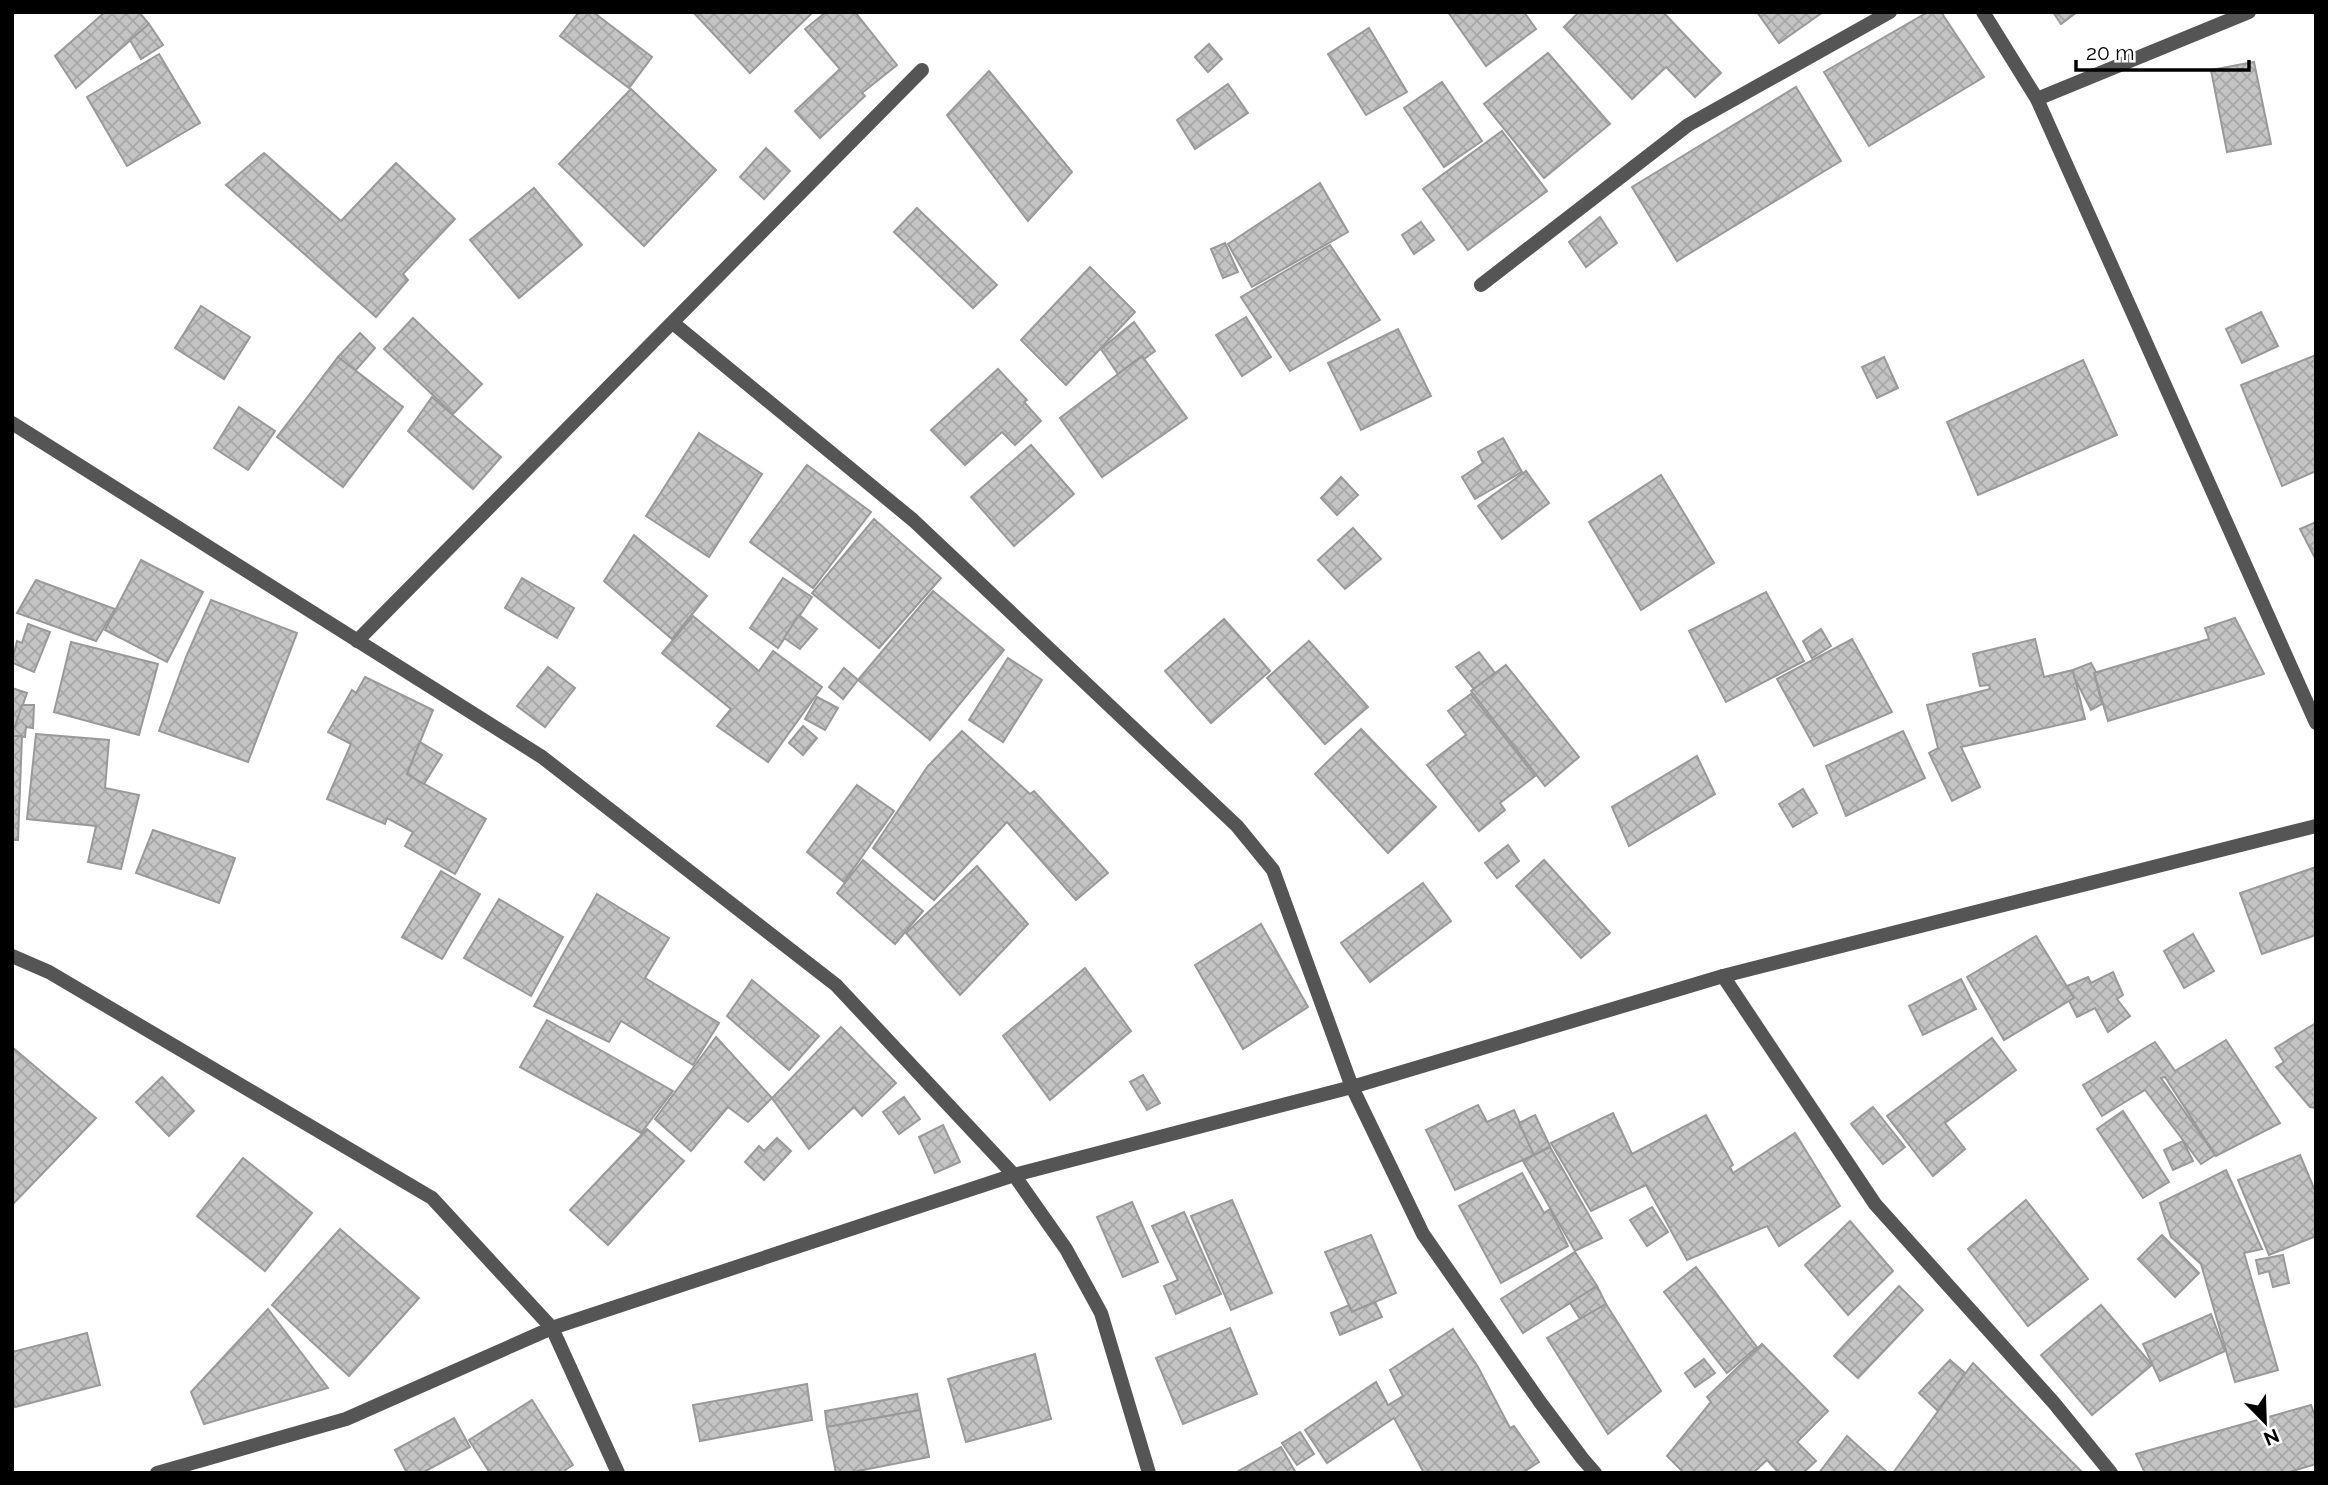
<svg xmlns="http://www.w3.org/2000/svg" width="2328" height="1485" viewBox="0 0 2328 1485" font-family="Raleway,sans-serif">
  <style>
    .building { fill: url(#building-cross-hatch); stroke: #999; stroke-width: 2 }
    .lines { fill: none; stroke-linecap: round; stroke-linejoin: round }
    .street { stroke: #555; stroke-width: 14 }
  </style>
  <defs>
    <pattern id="building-cross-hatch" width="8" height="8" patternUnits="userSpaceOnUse" patternTransform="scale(1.75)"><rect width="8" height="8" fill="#c4c4c4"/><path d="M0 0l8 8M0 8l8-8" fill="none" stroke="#a7a7a7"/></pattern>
  </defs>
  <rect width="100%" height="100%" fill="#fff"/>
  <!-- building -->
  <g class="building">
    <path d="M105,12h34l10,12 -73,64 -21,-32z"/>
    <path d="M579,12h14l59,45 -23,31 -69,-52z"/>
    <path d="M693,12h120l-63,61z"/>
    <path d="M826,12h29l42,53 -35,28 3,3 -45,42 -25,-27 45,-42 -35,-40z"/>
    <path d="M1448,12h76l12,17 -50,37z"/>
    <path d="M1579,12h84l58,61 -26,24 -29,-30 -34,32 -68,-72z"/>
    <path d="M1757,12h66l-44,31z"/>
    <path d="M1928,12h13l43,65 -115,69 -45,-74z"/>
    <path d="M2053,12h24l-16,12z"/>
    <path d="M149,24l14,21 -22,14 -11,-19z"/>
    <path d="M1369,28l38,64 -41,23 -38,-61z"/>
    <path d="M1209,44l13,15 -14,13 -13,-15z"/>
    <path d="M1548,53l62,71 -66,54 -60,-74z"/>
    <path d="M159,54l41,69 -73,43 -40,-69z"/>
    <path d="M2254,62l17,82 -44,8 -16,-82z"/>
    <path d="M989,71l83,101 -44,49 -81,-106z"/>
    <path d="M1442,82l40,59 -38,26 -40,-59z"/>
    <path d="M1228,84l20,29 -53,36 -18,-29z"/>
    <path d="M1796,87l45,74 -164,100 -45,-74z"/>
    <path d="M631,89l85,81 -72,76 -85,-82z"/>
    <path d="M1502,131l45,60 -79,59 -45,-61z"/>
    <path d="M766,148l24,23 -26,28 -24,-22z"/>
    <path d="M264,153l77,68 55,-58 59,56 -52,55 5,6 -32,37 -150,-132z"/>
    <path d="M1320,183l28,49 -96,55 -24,-43z"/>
    <path d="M534,188l48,57 -63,53 -49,-58z"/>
    <path d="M917,208l80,77 -24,23 -79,-76z"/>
    <path d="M1600,217l17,26 -31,24 -17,-25z"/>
    <path d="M1421,222l13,18 -20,14 -12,-19z"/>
    <path d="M1225,243l13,29 -15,6 -12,-29z"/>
    <path d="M1330,245l50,75 -90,51 -49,-74z"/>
    <path d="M1090,267l45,45 -69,73 -45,-45z"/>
    <path d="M201,306l49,31 -26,42 -49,-31z"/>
    <path d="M2261,312l17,34 -36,17 -16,-34z"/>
    <path d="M1246,317l25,40 -29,19 -26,-41z"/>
    <path d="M413,318l69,66 -29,30 -69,-65z"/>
    <path d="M1134,322l21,29 -11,8 -2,-3 -24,18 -17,-25z"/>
    <path d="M1398,329l33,67 -70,34 -33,-67z"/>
    <path d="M360,333l15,15 -20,23 -17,-14z"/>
    <path d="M2316,355v116l-34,15 -41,-101z"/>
    <path d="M1142,356l45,62 -85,59 -42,-59z"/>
    <path d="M338,357l65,50 -60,80 -66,-50z"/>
    <path d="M1884,357l14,31 -21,10 -15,-31z"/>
    <path d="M2083,360l34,75 -139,60 -31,-73z"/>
    <path d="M998,369l29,31 -3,2 17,19 -26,24 -13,-13 -37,33 -34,-35z"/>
    <path d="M432,397l69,60 -28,32 -65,-58z"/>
    <path d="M239,407l36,24 -27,39 -34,-22z"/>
    <path d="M699,433l63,41 -53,83 -63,-41z"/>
    <path d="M1503,438l19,34 -47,27 -13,-22 21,-14 -5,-11z"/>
    <path d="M1031,445l43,49 -60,52 -43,-49z"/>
    <path d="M807,465l64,47 -58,76 -63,-46z"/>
    <path d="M1526,471l23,32 -47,36 -24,-33z"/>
    <path d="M1661,475l53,88 -73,47 -52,-88z"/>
    <path d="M1341,477l17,18 -21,20 -16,-17z"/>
    <path d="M874,519l67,59 -62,70 -67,-55z"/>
    <path d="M2316,522v38l-16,-31z"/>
    <path d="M1353,528l28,31 -36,30 -27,-29z"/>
    <path d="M634,535l73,61 -35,43 -68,-58z"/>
    <path d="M141,560l62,32 -36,70 -62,-32z"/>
    <path d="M522,578l52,30 -17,30 -52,-30z"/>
    <path d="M783,578l29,19 -34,51 -28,-20z"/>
    <path d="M36,580l79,29 -19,32 -79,-28z"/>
    <path d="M933,591l71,59 -74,90 -72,-60z"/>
    <path d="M1766,592l38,69 -78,41 -37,-71z"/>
    <path d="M211,600l86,33 -49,129 -89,-31 27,-74z"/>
    <path d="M799,615l18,14 -17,20 -16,-11z"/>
    <path d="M693,616l66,55 14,-20 49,36 -54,75 -51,-36 14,-17 -69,-56z"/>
    <path d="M2235,618l29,56 -156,47 -14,-48 115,-34 -4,-11z"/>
    <path d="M1224,619l46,52 -59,52 -46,-52z"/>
    <path d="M28,624l22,8 -16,40 -21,-9 -1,-2 5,-20 5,2z"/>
    <path d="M1821,629l10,17 -19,12 -9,-17z"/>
    <path d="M1852,639l40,73 -78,34 -37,-67z"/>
    <path d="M2035,639l9,38 29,-7 12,49 -124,28 19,40 -28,14 -23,-48 9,-5 -11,-43 63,-16 -1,-4 -9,1 -7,-32z"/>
    <path d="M1309,641l59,66 -43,37 -58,-66z"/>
    <path d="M71,642l87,22 -19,71 -85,-23z"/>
    <path d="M1479,652l16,21 -21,16 -18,-22z"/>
    <path d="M1008,658l34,22 -39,62 -34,-22z"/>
    <path d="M2091,663l5,9 -2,1 8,31 -11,6 -17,-33 -1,-7z"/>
    <path d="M1506,665l73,92 -34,29 -74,-95z"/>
    <path d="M548,667l27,21 -30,39 -28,-21z"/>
    <path d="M844,668l14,12 -15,19 -14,-12z"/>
    <path d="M365,677l68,33 -26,64 79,45 -31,55 -50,-28 8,-14 -26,-14 -2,6 -58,-25 24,-55 -23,-12 24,-42 4,3z"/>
    <path d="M12,688l15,5 -12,34 -3,-1z"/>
    <path d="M1471,694l64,82 -35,27 5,7 -26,21 -52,-66 39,-30 -18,-24z"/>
    <path d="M817,697l21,11 -13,22 -20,-11z"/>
    <path d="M22,705h12l-1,23 -7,-1 -1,10 -13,-1v-10l3,1z"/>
    <path d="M803,726l14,12 -14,17 -14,-12z"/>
    <path d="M1361,729l75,78 -48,46 -73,-79z"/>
    <path d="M962,731l68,63 4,-3 74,82 -32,27 -69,-78 -73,78 -61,-52 55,-82z"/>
    <path d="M1903,731l22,47 -79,38 -20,-50z"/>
    <path d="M36,734l73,6 -4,48 34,7 -18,74 -33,-7 8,-36 -69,-7z"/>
    <path d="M12,736h10l-4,104h-6z"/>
    <path d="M420,742l22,13 -18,29 -17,-10z"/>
    <path d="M1697,756l18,38 -86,52 -17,-39z"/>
    <path d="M857,785l37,26 -50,71 -37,-30z"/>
    <path d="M1803,789l14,24 -24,14 -14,-23z"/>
    <path d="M153,830l82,28 -16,45 -83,-30z"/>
    <path d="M1508,845l11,16 -22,17 -12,-15z"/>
    <path d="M863,860l60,51 -28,33 -58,-51z"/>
    <path d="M1544,860l66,73 -29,25 -65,-72z"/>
    <path d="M977,866l51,58 -68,71 -54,-62z"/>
    <path d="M2316,867v68l-54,19 -22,-61z"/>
    <path d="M441,871l39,23 -38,65 -40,-22z"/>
    <path d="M1423,883l28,38 -81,61 -29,-39z"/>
    <path d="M597,894l72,44 -24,40 74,45 -26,42 -72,-44 -12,21 -75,-36z"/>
    <path d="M499,899l64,38 -32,59 -67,-38z"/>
    <path d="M1261,924l47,83 -65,42 -48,-84z"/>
    <path d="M2193,934l21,37 -30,17 -20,-37z"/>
    <path d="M2036,936l38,62 -70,42 -37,-63z"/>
    <path d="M1085,968l46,63 -81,69 -47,-64z"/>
    <path d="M2113,972l10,23 -6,4 13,17 -22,16 -13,-24 -18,9 -8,-16 5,-3 -7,-12 21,-9 3,6z"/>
    <path d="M1961,979l15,30 -53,26 -14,-29z"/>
    <path d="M752,980l67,56 -30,34 -62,-54z"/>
    <path d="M547,1020l126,71 -32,42 -121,-66z"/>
    <path d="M2316,1023v85l-6,-1 -34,-40 8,-5 -9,-14z"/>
    <path d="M841,1027l55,56 -34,33 -8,-9 -45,42 -37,-51z"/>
    <path d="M716,1037l56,61 -24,24 -20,-15 -37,44 -36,-32z"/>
    <path d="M1992,1038l24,32 -71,53 20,26 -32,27 -46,-60z"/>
    <path d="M2226,1040l54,83 -64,33 -51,-79 -4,1 54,77 -14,9 -56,-74 -43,26 -19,-31 72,-43 20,29z"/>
    <path d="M12,1047l84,71 -84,87z"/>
    <path d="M1143,1075l17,28 -13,7 -17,-28z"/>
    <path d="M162,1077l32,34 -25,25 -33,-34z"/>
    <path d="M904,1097l16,22 -21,15 -16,-22z"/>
    <path d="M1478,1105l9,17 27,-12 20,45 -79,35 -29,-60z"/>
    <path d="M1873,1107l32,40 -22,17 -32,-40z"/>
    <path d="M2123,1111l46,71 -26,16 -46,-69z"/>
    <path d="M1613,1113l19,41 74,-39 27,50 -3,2 3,6 62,-40 45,73 -61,40 -12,-20 -80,34 -41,-75 -55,26 -40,-68z"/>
    <path d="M1535,1115l15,31 -16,9 -15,-32z"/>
    <path d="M943,1125l17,37 -25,11 -16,-36z"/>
    <path d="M647,1129l37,32 -76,84 -38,-35z"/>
    <path d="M777,1138l14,13 -27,29 -19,-18 14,-16 5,5z"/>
    <path d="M2183,1141l10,20 -20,9 -9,-20z"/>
    <path d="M1550,1147l52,91 -27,13 -52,-90z"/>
    <path d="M2300,1155l16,38v43l-47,19 -31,-75z"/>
    <path d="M243,1158l69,55 -47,58 -68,-55z"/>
    <path d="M2226,1170l36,79 -18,4 34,117 -43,12 -34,-118 -30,-27 -11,-34z"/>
    <path d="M1522,1173l22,40 6,-4 18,37 -67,37 -42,-77z"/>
    <path d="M1232,1200l40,93 -41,17 -40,-94z"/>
    <path d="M2026,1200l62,79 -60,47 -60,-77z"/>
    <path d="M1132,1202l26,60 -35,15 -26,-60z"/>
    <path d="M1652,1207l16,25 -21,14 -17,-26z"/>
    <path d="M1184,1212l37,82 -45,20 -12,-28 14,-6 -26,-54z"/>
    <path d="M1850,1221l43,50 -45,44 -43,-50z"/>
    <path d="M340,1229l79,69 -70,78 -77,-71z"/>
    <path d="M1371,1235l25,58 -44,19 -27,-60z"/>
    <path d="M2162,1235l37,38 -24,24 -37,-38z"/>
    <path d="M1575,1252l22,34 -74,47 -22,-34z"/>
    <path d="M2283,1255l6,28 -16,4 -4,-16 -10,3 -3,-14z"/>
    <path d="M1696,1267l61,80 -30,26 -63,-81z"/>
    <path d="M1597,1286l9,18 -26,15 -10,-16z"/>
    <path d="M1899,1286l24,24 -65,68 -24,-22z"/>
    <path d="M1375,1302l7,15 -42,18 -9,-22 18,-8 3,7z"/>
    <path d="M1606,1304l55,87 -53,43 -61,-96z"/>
    <path d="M2101,1305l51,60 -60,50 -51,-60z"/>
    <path d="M268,1309l60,79 -124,36 -13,-32z"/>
    <path d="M2211,1314l14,37 -65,30 -17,-37z"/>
    <path d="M1230,1328l27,66 -74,30 -27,-66z"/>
    <path d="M1453,1329l25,38 32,61 4,-2 25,36 -17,11h-98l-30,-55 -67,45 -22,-33 71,-48 12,23 15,-9 -13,-26z"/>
    <path d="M87,1333l13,52 -85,22 -3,-9v-46z"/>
    <path d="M1762,1344l66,67 -31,31 19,19 -13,12h-24l-12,-13 -14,13h-69l-17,-17 44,-54 -4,-5z"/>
    <path d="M1035,1354l16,65 -85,23 -18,-63z"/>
    <path d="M1704,1359l11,14 -20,14 -10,-14z"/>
    <path d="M1950,1360l15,13 -27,38 -19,-18z"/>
    <path d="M1973,1363l110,110h-190z"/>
    <path d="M807,1384l5,36 -112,21 -7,-36z"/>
    <path d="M917,1394l3,16 -93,17 -2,-16z"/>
    <path d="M532,1400l41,65 -8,5 2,3h-77l-21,-33z"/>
    <path d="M2311,1405l5,14v45l-30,9h-141l-9,-19z"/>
    <path d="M920,1410l9,47 -81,16h-12l-9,-46z"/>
    <path d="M454,1418l16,29 -48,26h-15l-12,-23z"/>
    <path d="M1300,1432l14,22 -17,11 -15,-22z"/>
    <path d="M1847,1436l41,37h-69z"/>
    <path d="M1281,1447l15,26h-61z"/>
  </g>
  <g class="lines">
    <!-- street -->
    <g class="street">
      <path d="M1983,12l54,87 279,624"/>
      <path d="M2037,99l212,-87"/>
      <path d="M1481,285l207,-160 202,-113"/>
      <path d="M673,323l240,197 324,306 36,44 79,217 71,147 117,168 42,56 13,15"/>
      <path d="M12,423l530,334 294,228 178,190 52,74 35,64 48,160"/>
      <path d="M357,641l565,-571"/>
      <path d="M12,956l37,16 383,226 120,130 66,145"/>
      <path d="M1723,976l152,228 179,199 57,70"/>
      <path d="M157,1473l189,-54 206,-91 462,-153 338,-88 371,-111 593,-150"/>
    </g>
  </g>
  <!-- border -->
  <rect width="2328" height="1485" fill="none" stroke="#000000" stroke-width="28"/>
  <!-- north arrow -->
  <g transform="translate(2265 1422) rotate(157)" stroke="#ffffff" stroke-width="5" paint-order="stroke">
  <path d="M0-5L12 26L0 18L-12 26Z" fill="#000000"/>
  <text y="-10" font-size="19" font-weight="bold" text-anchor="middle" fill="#000000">N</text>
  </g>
  <!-- scale -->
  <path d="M2076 60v10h173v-10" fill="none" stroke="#000000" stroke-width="3.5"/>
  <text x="2086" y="60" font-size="21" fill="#000000" stroke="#ffffff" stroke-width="5" paint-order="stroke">20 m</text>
</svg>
